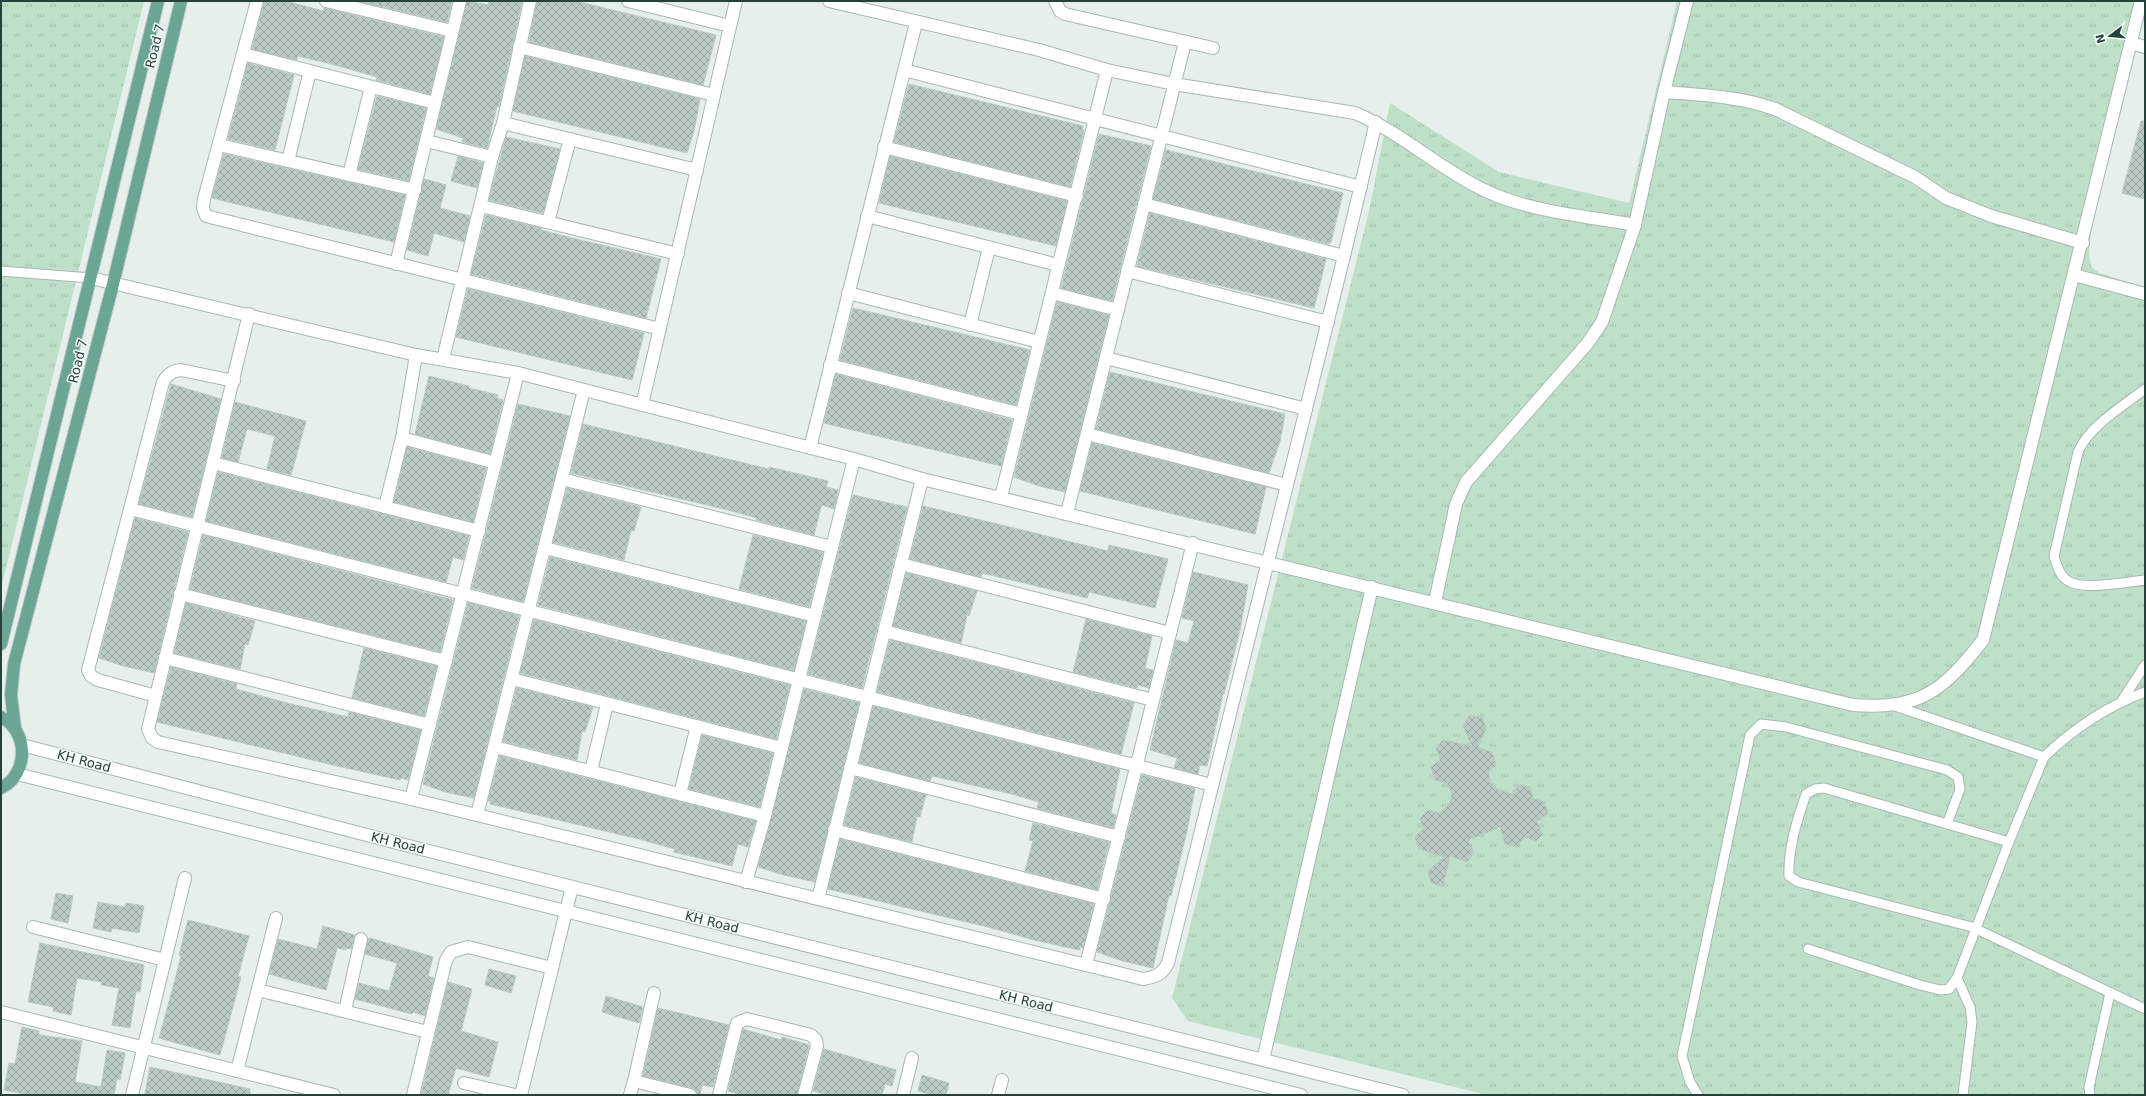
<svg xmlns="http://www.w3.org/2000/svg" width="2146" height="1096" viewBox="0 0 2146 1096" font-family="'DejaVu Sans',sans-serif">
  <style>
    .grass { fill: url(#grass-tufts) }
    .building { fill: url(#building-cross-hatch); stroke: #b8c9c2 }
    .lines { fill: none; stroke-linecap: round; stroke-linejoin: round }
    .lane-casing { stroke: #a8b8b2; stroke-width: 11 }
    .street-casing { stroke: #a8b8b2; stroke-width: 14 }
    .secondary-casing { stroke: #a4bbb3; stroke-width: 14 }
    .primary-casing { stroke: #c2cac8; stroke-width: 14 }
    .lane { stroke: #fff; stroke-width: 9 }
    .street { stroke: #fff; stroke-width: 12 }
    .secondary { stroke: #fff; stroke-width: 12 }
    .primary { stroke: #6aa596; stroke-width: 12 }
    .labels { text-anchor: middle; dominant-baseline: central; stroke-width: 3; stroke-linejoin: round; paint-order: stroke }
    .street-label { font-size: 13px; fill: #24423a; stroke: #f7fbf9 }
  </style>
  <defs>
    <pattern id="grass-tufts" width="24" height="20" patternUnits="userSpaceOnUse"><rect width="24" height="20" fill="#bfe0c8"/><path d="M3 7l-1-3M5 7V3M7 7l1-3M15 17l-1-3M17 17v-4M19 17l1-3" fill="none" stroke="#a4c1ad"/></pattern>
    <pattern id="building-cross-hatch" width="8" height="8" patternUnits="userSpaceOnUse"><rect width="8" height="8" fill="#bbcac4"/><path d="M0 0l8 8M0 8l8-8" fill="none" stroke="#98a6a0"/></pattern>
  </defs>
  <rect width="100%" height="100%" fill="#e6efeb"/>
  <!-- grass -->
  <g class="grass">
    <path d="M1,1h143l-143,588z"/>
    <path d="M1677,1h466l-51,225 -3,26 2,14 8,7 46,14v808h-658l-299,-74 -16,-23 197,-787 21,-108 109,69 130,31z"/>
  </g>
  <!-- building -->
  <g class="building">
    <path d="M264,1h21l38,10 1,-3 120,29 -14,57 -54,-14 1,-3 -38,-11 -41,-10 -1,4 -45,-11z"/>
    <path d="M358,1h94l-5,21z"/>
    <path d="M467,1l21,4 1,-4h33l-23,106 -2,-1 -10,42 -25,-6 1,-4 -27,-9z"/>
    <path d="M537,1h38l141,34 -13,50 -174,-43z"/>
    <path d="M525,56l175,43 -6,32 -7,22 -174,-42z"/>
    <path d="M248,63l46,12 -19,75 -47,-11z"/>
    <path d="M909,84l174,42 -1,4h2l-14,57 -176,-45z"/>
    <path d="M377,96l49,12 -17,73 -51,-12z"/>
    <path d="M2141,121h4v78l-23,-6z"/>
    <path d="M1099,134l52,12 -39,155 -51,-13z"/>
    <path d="M506,137l54,12 -17,64 -54,-13z"/>
    <path d="M1166,150l177,43 -12,49 -2,2 -176,-45z"/>
    <path d="M224,154l181,41 -11,47 -182,-44z"/>
    <path d="M458,156l25,7 -6,25 -26,-7z"/>
    <path d="M890,156l177,45 -11,45 -177,-43z"/>
    <path d="M424,179l22,6 -6,23 30,8 -6,26 -30,-9 -6,23 -21,-6z"/>
    <path d="M1150,213l176,46 -12,49 -177,-42z"/>
    <path d="M486,215l55,13v2l31,8 89,21 -15,59 -175,-44z"/>
    <path d="M468,289l176,44 -12,47 -176,-43z"/>
    <path d="M1057,302l52,13 -44,177 -26,-6 -25,-9z"/>
    <path d="M853,308l177,42 -14,55 -176,-45z"/>
    <path d="M1110,372l175,42 -5,27 -11,32 -173,-44z"/>
    <path d="M836,374l176,46 -11,46 -177,-43z"/>
    <path d="M429,376l40,10v2l29,7 -1,3 6,2 -13,54 -75,-20z"/>
    <path d="M171,384l50,15 -29,118 -53,-13z"/>
    <path d="M235,402l71,19 -15,54 -24,-6 8,-33 -28,-7 -9,33 -16,-4z"/>
    <path d="M518,404l52,12 -47,186 -51,-14z"/>
    <path d="M583,424l169,41 17,4v-2l59,14 -2,6 12,3 -4,19 -12,-4 -1,2 -7,28 -58,-15 1,-2 -33,-9 -153,-36z"/>
    <path d="M1092,443l174,44 -11,47 -175,-43z"/>
    <path d="M407,447l79,21 -13,54 -79,-20z"/>
    <path d="M218,472l251,64 -6,24 -10,-3 -7,25 -240,-61z"/>
    <path d="M567,488l74,19 -7,24 -3,-1 -7,30 -71,-18z"/>
    <path d="M853,495l54,12 -45,181 -54,-14z"/>
    <path d="M923,506l185,45 1,-6 59,14 -13,49 -66,-16 -2,6 -105,-25 -1,4 -71,-18z"/>
    <path d="M135,518l53,14 -34,141 -34,-8 -21,-7z"/>
    <path d="M203,535l250,65 -13,52 -250,-63z"/>
    <path d="M753,535l70,17 -14,55 -70,-18z"/>
    <path d="M550,557l256,64 -12,50 -256,-66z"/>
    <path d="M1193,572l55,13 -8,45 -16,64h-1l-16,72 -7,-1 -2,9 -24,-6 3,-10 -27,-8 26,-110 12,3 6,-22 -12,-3z"/>
    <path d="M906,573l71,18 -8,25 -2,-1 -6,28 -68,-17z"/>
    <path d="M186,603l69,18 -7,24 -3,-1 -5,25 -66,-16z"/>
    <path d="M468,603l51,13 -45,182 -29,-6 -22,-8z"/>
    <path d="M1086,619l66,17 -7,32 8,2 -4,18 -11,-3 -1,3 -64,-16z"/>
    <path d="M534,620l256,65 -14,54 -256,-66z"/>
    <path d="M890,640l244,63 -13,51 -244,-62z"/>
    <path d="M364,648l73,18 -13,50 -72,-18z"/>
    <path d="M171,667l66,17 -1,5 51,14 61,14 1,-5 72,18 -13,50 -7,-2 -1,2 -67,-15 -176,-43z"/>
    <path d="M517,688l76,19 -8,25 -3,-1 -5,29 -74,-19z"/>
    <path d="M804,689l55,14 -44,179 -31,-7 -26,-8z"/>
    <path d="M873,706l247,63 -9,44 5,2 -3,13 -76,-20 2,-6 -27,-8 -80,-18 -2,5 -71,-18z"/>
    <path d="M1470,715l13,3 3,10 -8,20 14,4 4,13 -8,7 4,15 19,7 8,-9 11,2 3,12 11,2 4,12 -11,9 6,12 -7,7 -12,-4 -6,10 -13,-3 -5,-17 -32,13 6,13 -7,9 -17,-6 -7,30 -12,-3 -3,-12 16,-14 -25,-8 -4,-12 9,-9 -4,-9 7,-9 13,3 10,-10 2,-9 -5,-11 -12,-3 -4,-13 9,-7 -4,-12 7,-8 29,6 -9,-21z"/>
    <path d="M702,735l71,18 -13,54 -71,-18z"/>
    <path d="M500,756l256,65 -8,26 -10,-3 -6,22 -58,-14 1,-3 -36,-10 -149,-35 1,-3h-3z"/>
    <path d="M1142,775l53,13 -8,43 -16,65 -2,-1 -16,73 -30,-7 -26,-9z"/>
    <path d="M856,777l70,18 -6,22 -3,-1 -5,26 -68,-17z"/>
    <path d="M1033,823l76,19 -12,48 -72,-19 8,-30 -4,-1z"/>
    <path d="M840,839l254,65 -11,44 -3,-1 -1,3 -45,-10 -46,-13 -160,-38z"/>
    <path d="M56,893l17,3 -5,27 -17,-4z"/>
    <path d="M98,902l27,5 1,-4 18,3 -5,27 -27,-5 -1,4 -18,-4z"/>
    <path d="M188,920l61,16 -11,40 3,1 -21,78 -61,-17 16,-58 6,-24 -2,-1z"/>
    <path d="M323,926l32,9 -4,14 -5,-1v2l-9,-2 -11,42 -57,-16 9,-35 39,10z"/>
    <path d="M370,938l63,19 -5,19 6,2 -9,38 -12,-4 -1,2 -57,-15 4,-16 30,8 8,-28 -32,-9 3,-15z"/>
    <path d="M40,943l104,22 -4,27 -4,-1 -6,37 -18,-3 7,-37 -18,-3 1,-3 -25,-4 -6,37 -18,-4 1,-4 -26,-5z"/>
    <path d="M489,969l27,7 -5,17 -26,-8z"/>
    <path d="M448,982l24,7 -11,42 37,11 -9,35 -33,-9 -8,27h-27z"/>
    <path d="M606,996l37,11 -4,16 -37,-11z"/>
    <path d="M658,1008l71,17 -16,62 -11,-2 -2,10h-3l-2,-5 -3,-2 -49,-12z"/>
    <path d="M22,1027l17,4v4l43,6 -7,41 26,5 6,-37 18,3 -5,27 -3,-1 -3,16h-83l-27,-5 5,-27 6,1z"/>
    <path d="M743,1029l38,11 1,-3 27,8 -12,50h-55l-14,-4z"/>
    <path d="M824,1049l72,21 -4,16 -7,-2 -3,11h-53l-16,-4z"/>
    <path d="M150,1067l100,22v6l-105,-1z"/>
    <path d="M922,1075l27,8 -3,12h-13l-15,-4z"/>
  </g>
  <g class="lines">
    <!-- lane casing -->
    <g class="lane-casing">
      <g id="lane">
        <path d="M1,271l90,7"/>
        <path d="M2145,389c-23,18 -55,36 -67,63l-24,104c3,10 6,21 16,26 15,8 57,0 75,-2"/>
        <path d="M2121,702l24,-37"/>
        <path d="M1895,706l149,51 -35,85 -185,-54 -9,1 -9,5c-9,26 -18,55 -17,82l9,6 174,45 173,82"/>
        <path d="M2044,757c29,-28 64,-51 101,-65"/>
        <path d="M1808,949l112,36 20,5 9,-1 8,-11 52,-136"/>
        <path d="M1957,978l13,29 2,15 -9,73"/>
        <path d="M1698,1095l-8,-13 -8,-26 68,-321 11,-11 25,3 161,43 11,7 2,12 -13,35"/>
        <path d="M2090,1095l-1,-8 21,-94"/>
      </g>
    </g>
    <!-- street casing -->
    <g class="street-casing">
      <g id="street">
        <path d="M257,1l-53,198 -1,9 3,8 454,113"/>
        <path d="M326,1l126,30"/>
        <path d="M628,1l102,25"/>
        <path d="M829,1l210,49 68,20 67,14 181,29c47,20 84,56 131,78 45,21 100,25 149,34"/>
        <path d="M1055,1l5,10 5,3 148,34"/>
        <path d="M2131,43l14,4"/>
        <path d="M519,47l195,48"/>
        <path d="M243,54l192,49"/>
        <path d="M904,70l457,117"/>
        <path d="M1664,92c38,3 74,4 111,17l140,68 31,21 45,18 92,27"/>
        <path d="M503,123l194,47"/>
        <path d="M426,141l66,16"/>
        <path d="M219,145l196,45"/>
        <path d="M884,147l193,49"/>
        <path d="M288,161l22,-90"/>
        <path d="M349,175l22,-88"/>
        <path d="M1144,204l200,52"/>
        <path d="M481,206l197,48"/>
        <path d="M867,216l191,49"/>
        <path d="M548,222l22,-83"/>
        <path d="M396,264l64,-263"/>
        <path d="M1127,271l201,51"/>
        <path d="M2074,275l71,19"/>
        <path d="M91,278l325,77 102,18 336,86 68,20 931,226c67,5 90,-14 130,-65l158,-639"/>
        <path d="M848,293l191,49"/>
        <path d="M1052,293l66,17"/>
        <path d="M249,314l-101,415 4,9 6,4 253,57"/>
        <path d="M970,325l19,-77"/>
        <path d="M1106,358l200,51"/>
        <path d="M443,359l49,-202 11,-34 27,-122"/>
        <path d="M830,365l191,49"/>
        <path d="M518,373l-107,426 66,16 107,-425"/>
        <path d="M234,381l-53,-11c-9,1 -13,4 -18,12l-33,127 1082,276"/>
        <path d="M642,405l94,-404"/>
        <path d="M1087,434l200,51"/>
        <path d="M402,438l94,25"/>
        <path d="M810,448l106,-425"/>
        <path d="M213,463l266,68"/>
        <path d="M562,479l270,68"/>
        <path d="M1001,497l106,-427"/>
        <path d="M385,507l17,-69 14,-83"/>
        <path d="M130,509l-42,161 3,6 7,4 58,16"/>
        <path d="M1067,513l118,-471"/>
        <path d="M545,548l270,68"/>
        <path d="M901,564l269,69"/>
        <path d="M180,594l266,67"/>
        <path d="M1435,602l21,-98 10,-22 121,-138 15,-22 33,-97 29,-133 23,-91"/>
        <path d="M884,631l269,69"/>
        <path d="M165,658l265,67"/>
        <path d="M512,679l270,69"/>
        <path d="M495,747l270,69"/>
        <path d="M850,768l269,69"/>
        <path d="M591,771l16,-67"/>
        <path d="M680,794l17,-68"/>
        <path d="M477,815l666,164c12,-2 19,-4 25,-16l176,-707 32,-134"/>
        <path d="M834,830l270,69"/>
        <path d="M746,882l19,-66 89,-357"/>
        <path d="M818,899l104,-420"/>
        <path d="M33,927l132,33"/>
        <path d="M1086,965l107,-422"/>
        <path d="M258,990l170,42"/>
        <path d="M345,1011l16,-72"/>
        <path d="M1,1012l333,83"/>
        <path d="M1263,1060l109,-473"/>
        <path d="M237,1071l39,-153"/>
        <path d="M634,1081l20,-88"/>
        <path d="M464,1083l51,12"/>
        <path d="M132,1095l53,-217"/>
        <path d="M413,1095l33,-135 5,-8 17,-5 84,21"/>
        <path d="M521,1095l51,-208"/>
        <path d="M630,1095l4,-14 56,14"/>
        <path d="M719,1095l18,-72 10,-4 64,16 5,5 1,6 -13,49"/>
        <path d="M903,1095l9,-37"/>
        <path d="M998,1095l4,-15"/>
      </g>
    </g>
    <!-- secondary casing -->
    <g class="secondary-casing">
      <g id="secondary">
        <path d="M22,745l383,100 998,250"/>
        <path d="M17,774l1284,321"/>
      </g>
    </g>
    <!-- primary casing -->
    <g class="primary-casing">
      <g id="primary">
        <path d="M1,644l157,-643"/>
        <path d="M1,717c28,14 28,57 0,71"/>
        <path d="M15,728l-4,-33 3,-31 99,-380 68,-283"/>
      </g>
    </g>
    <!-- lane -->
    <use href="#lane" class="lane"/>
    <!-- street -->
    <use href="#street" class="street"/>
    <!-- secondary -->
    <use href="#secondary" class="secondary"/>
    <!-- primary -->
    <use href="#primary" class="primary"/>
  </g>
  <g class="labels">
    <!-- street labels -->
    <g class="street-label">
      <text transform="translate(155 46) rotate(-76)">Road 7</text>
      <text transform="translate(78 361) rotate(-76)">Road 7</text>
      <text transform="translate(84 761) rotate(15)">KH Road</text>
      <text transform="translate(398 843) rotate(14)">KH Road</text>
      <text transform="translate(712 922) rotate(14)">KH Road</text>
      <text transform="translate(1026 1001) rotate(14)">KH Road</text>
    </g>
  </g>
  <!-- border -->
  <rect width="2146" height="1096" fill="none" stroke="#24423a" stroke-width="4"/>
  <!-- north arrow -->
  <g transform="translate(2110 36) rotate(254)" stroke="#f7fbf9" stroke-width="3" paint-order="stroke">
  <path d="M0-3L7 15L0 10L-7 15Z" fill="#24423a"/>
  <text y="-6" font-size="11" font-weight="bold" text-anchor="middle" fill="#24423a">N</text>
  </g>
</svg>
